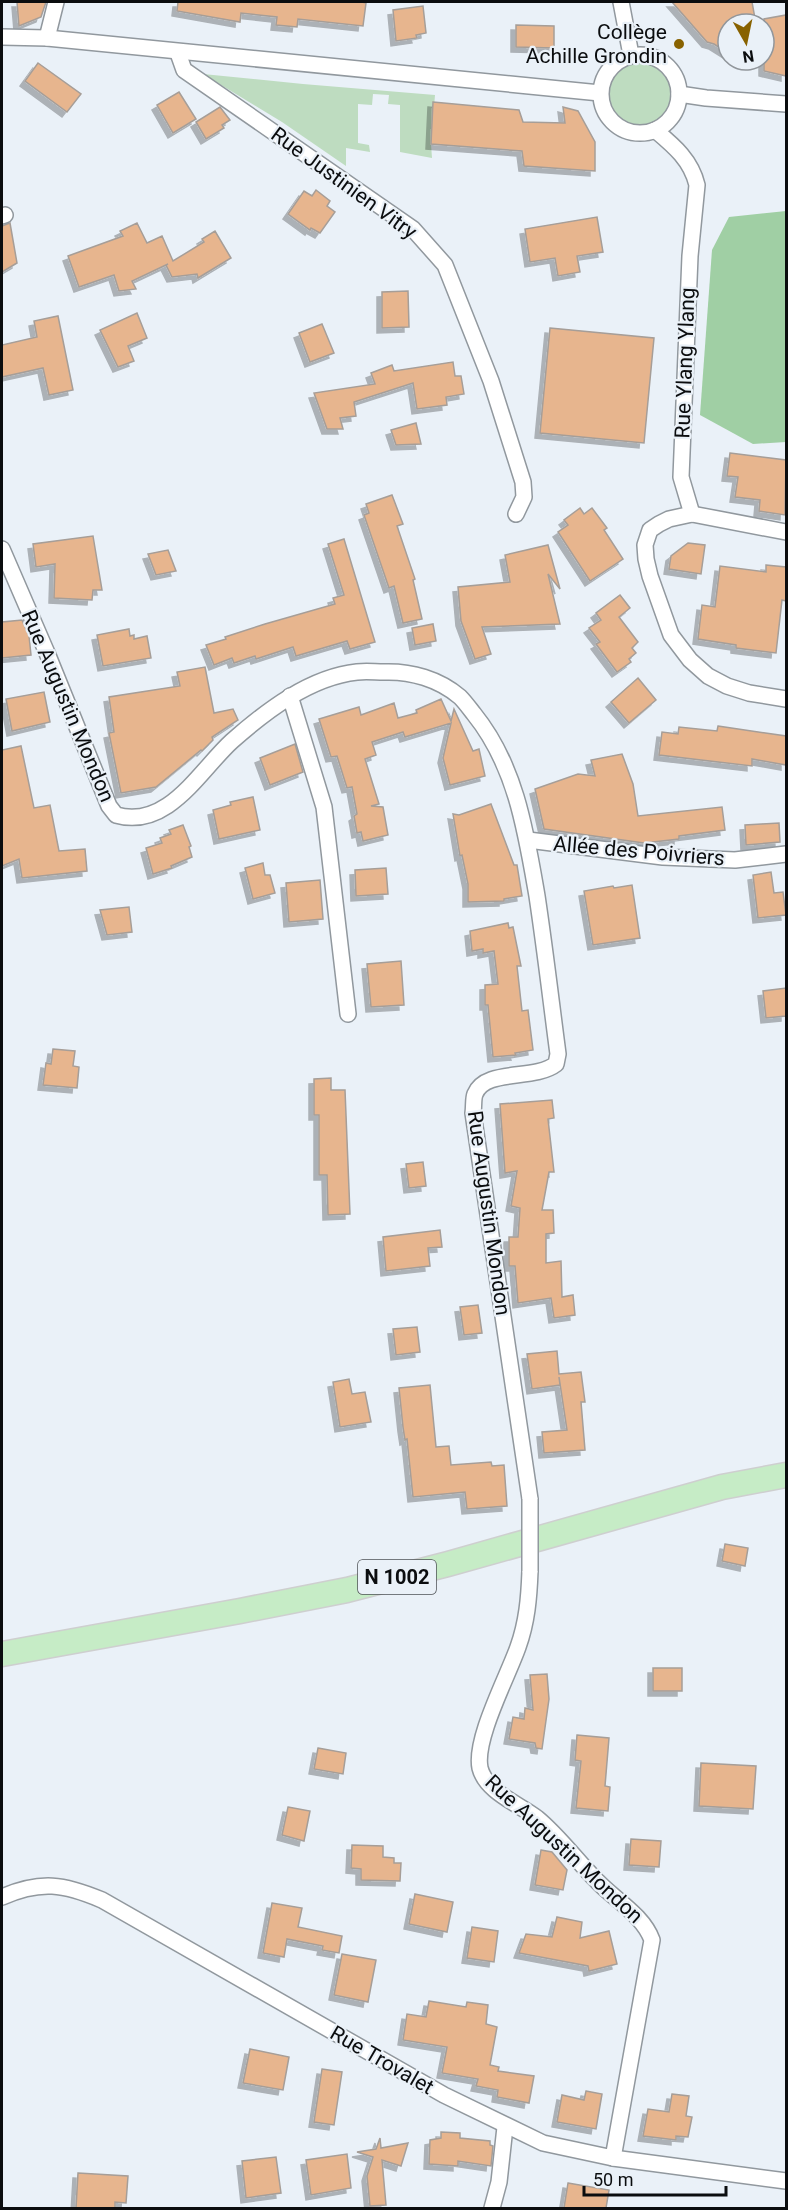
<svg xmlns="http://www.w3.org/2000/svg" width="788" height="2210" viewBox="0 0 788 2210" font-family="Roboto,sans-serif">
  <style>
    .green { fill: #bedcc0 }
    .forest { fill: #a0cfa4 }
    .building { fill: #e7b58e; stroke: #a69e98; stroke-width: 1.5; filter: url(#shadow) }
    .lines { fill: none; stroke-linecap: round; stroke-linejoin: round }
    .minor-casing { stroke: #91989e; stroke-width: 18 }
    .primary-casing { stroke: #cecfcf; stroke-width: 27 }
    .minor { stroke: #fff; stroke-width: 15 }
    .primary { stroke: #c6ecc6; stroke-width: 24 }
    .minor-bridge-casing { stroke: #91989e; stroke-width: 18; stroke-linecap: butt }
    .minor-bridge { stroke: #fff; stroke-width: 15 }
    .poi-dot { fill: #886200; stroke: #eaf1f8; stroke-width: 2 }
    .labels { text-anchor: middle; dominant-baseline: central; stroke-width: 4.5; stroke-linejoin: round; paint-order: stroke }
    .shield { fill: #eaf1f8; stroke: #4e5155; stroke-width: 1.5 }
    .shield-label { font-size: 20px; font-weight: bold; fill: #0b0d0f }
    .poi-label { font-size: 21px; fill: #0b0d0f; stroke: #eaf1f8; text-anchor: end }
    .street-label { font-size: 21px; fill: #0b0d0f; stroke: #eaf1f8 }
  </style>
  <defs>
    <filter id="shadow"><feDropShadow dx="-5" dy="5" stdDeviation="0" flood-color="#0004"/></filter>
  </defs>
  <rect width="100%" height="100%" fill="#eaf1f8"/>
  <!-- green -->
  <g class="green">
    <circle cx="640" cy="94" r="39"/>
    <path d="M203,74l100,10 132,11 -4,49 1,14 -32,-6v-47l-12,-1 1,-9 -16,-1 -1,11 -14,-1v39l11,2 1,7 -24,-4v18l-64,-44z"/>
  </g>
  <!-- forest -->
  <path class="forest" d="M786,211v231l-33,2 -53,-29 12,-165 17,-33z"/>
  <!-- building -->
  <g class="building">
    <path d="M17,2h29l-5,15 -22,9z"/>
    <path d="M178,2h184l4,1 -3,23 -65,-7 -1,8 -21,-2 1,-8 -36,-4 -1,9 -63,-11z"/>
    <path d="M672,2h80l4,22h-28v29l-14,-9 -7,-2z"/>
    <path d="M423,6l3,27 -10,2 1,3 -21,3 -3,-31z"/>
    <path d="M786,15v61l-22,-5v-52z"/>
    <path d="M516,25l38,1v22l-38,-1z"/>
    <path d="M38,63l43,31 -14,18 -42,-31z"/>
    <path d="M179,92l17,27 -23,14 -16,-28z"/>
    <path d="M433,102l86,8 4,12 42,1 -2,-16 15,4 17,31v29l-71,-5 -2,-15 -91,-7z"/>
    <path d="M220,107l10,13 -8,5 2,3 -18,11 -10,-17z"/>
    <path d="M316,190l14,11 -3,5 8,6 -15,21 -9,-5 -1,2 -22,-16 16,-23 8,5z"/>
    <path d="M597,217l6,35 -26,4 3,16 -22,4 -3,-18 -25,4 -5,-33z"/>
    <path d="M10,223l7,40 -15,9v-46z"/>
    <path d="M137,223l10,20 15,-7 11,25 31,-19 -2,-3 13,-8 16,27 -33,20 -1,-4 -25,3 -6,-12 2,-1 -36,17 4,8 -17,2 -5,-16 -35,12 -11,-31 55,-20 -3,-5z"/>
    <path d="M408,291l1,36 -27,1v-36z"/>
    <path d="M137,313l10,25 -19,8 6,15 -16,6 -18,-37z"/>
    <path d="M58,316l15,74 -24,5 -6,-27 -41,9v-32l35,-8 -3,-16z"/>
    <path d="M322,324l12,29 -24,9 -11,-29z"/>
    <path d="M550,328l104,10 -10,105 -104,-10z"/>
    <path d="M453,362l2,14h6l3,18 -18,3 1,8 -30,4 -4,-26 -59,19 2,14 -16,2 3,11h-16l-13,-36 61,-9 -4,-11 21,-8 2,6z"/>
    <path d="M416,423l5,21 -25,1 -5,-15z"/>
    <path d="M730,453l56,7 -1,55 -26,-4 1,-11 -25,-3 3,-20 -11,-1z"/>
    <path d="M392,495l11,29 -6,2 18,53 -2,1 9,39 -19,4 -9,-37 -5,2 -25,-73 5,-2 -3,-9z"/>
    <path d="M580,508l4,6 8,-6 15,20 -3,2 19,29 -33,22 -32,-49 10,-7 -4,-5z"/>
    <path d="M93,536l9,54h-9l-1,10 -38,-2 1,-34 -19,3 -3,-23z"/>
    <path d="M344,539l31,103 -25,7 -3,-8 -51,15 -3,-9 -37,12 -1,-3 -21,7 -2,-5 -18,7 -8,-20 20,-6 -1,-2 40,-13 70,-20 -2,-6 11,-3 -16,-51z"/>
    <path d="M688,543l17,2 -4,29 -32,-5 2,-13z"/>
    <path d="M548,545l12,44 -12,-15 12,50 -78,3 9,27 -16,5 -14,-38 -3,-34 52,-5 -5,-27z"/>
    <path d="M168,550l8,21 -20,4 -8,-21z"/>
    <path d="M766,565l20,2v34l-4,-1 -6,53 -40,-5v-3l-38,-6 4,-34 13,2 5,-41 46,6z"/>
    <path d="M620,595l10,13 -11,9 19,25 -6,6 4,5 -7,6 2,3 -14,10 -21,-28 4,-2 -11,-14 12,-8 -5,-7z"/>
    <path d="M22,620l7,16 2,19 -29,3v-36z"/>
    <path d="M433,624l3,17 -21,4 -3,-17z"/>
    <path d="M129,629l1,7 4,-1v4l13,-3 4,22 -48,8 -6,-31z"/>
    <path d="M205,667l9,46 19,-4 5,11 -26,17 1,3 -11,11 -1,-1 -45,37 -35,6 -12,-60 5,-1 -5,-35 71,-11 -3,-14z"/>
    <path d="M638,678l18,22 -27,23 -18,-21z"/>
    <path d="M44,692l6,30 -38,9 -6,-32z"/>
    <path d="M441,699l10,22 3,-12 19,42 6,-2 6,27 -35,9 -7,-27 8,-35 -46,14 -2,-5 -31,10 4,13 -11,4 14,45 -8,2 12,1 5,28 -25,6 -2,-9 -4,1 -3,-17 3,-2 -5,-27 -5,1 -10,-32 -6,1 -12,-38 40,-12 2,8 33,-12 4,15 19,-5 -1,-3z"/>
    <path d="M718,726l68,10v29l-34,-6v7l-93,-11 3,-23 16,2 1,-7 38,4z"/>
    <path d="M295,744l8,28 -33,13 -10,-27z"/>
    <path d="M21,746l13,62 16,-3 9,46 26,-2 2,22 -65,7 -3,-19 -17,7v-116z"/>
    <path d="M622,754l11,30 5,32 84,-9 3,23 -46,6v3l-35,4 -100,-14 -9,-40 43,-15 17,2 -4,-16z"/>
    <path d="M253,797l7,33 -41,9 -6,-29 18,-5 -1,-3z"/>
    <path d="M491,804l23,61h3l5,31 -18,3v2l-36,1v-18l-6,-29 -2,1 -7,-42 6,1z"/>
    <path d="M779,823l1,19 -34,3 -1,-20z"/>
    <path d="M183,825l8,21 -2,1 3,10 -21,9 1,2 -19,6 -7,-26 16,-5 -2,-5 11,-4 -2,-4z"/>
    <path d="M263,863l2,12h5l5,18 -22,6 -8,-31z"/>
    <path d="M386,868l2,26 -32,2 -1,-26z"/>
    <path d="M771,872l3,21 9,-1 3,23 -28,3 -5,-43z"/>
    <path d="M320,880l3,39 -34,3 -3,-39z"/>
    <path d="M632,885l8,53 -47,7 -9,-54 29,-5 1,2z"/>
    <path d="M129,907l3,25 -25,3 -7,-25z"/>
    <path d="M508,923l1,5 4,-1 8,39h-4l5,45 6,-1 5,40 -18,3 1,2 -23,2 -5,-52h-3v-20l13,-1 -4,-33 -11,2v-4l-11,2 -2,-20z"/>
    <path d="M401,961l3,44 -33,2 -4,-43z"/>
    <path d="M786,988v28l-20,2 -3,-27z"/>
    <path d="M53,1049l22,2 -2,15 6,1 -2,21 -34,-3 3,-22 5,1z"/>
    <path d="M331,1078v12h14l5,124 -22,1 -1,-40h-8v-60h-5v-36z"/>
    <path d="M552,1100l2,18 -6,1 6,53h-5l-7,38h11l1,23 -8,1v29l15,-2 1,36 11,-2 2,20 -21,3 -3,-20 -33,5 -3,-37h-6v-29h9l2,-29 -9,-2 6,-35 -12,2 -5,-69z"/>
    <path d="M423,1162l3,24 -17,2 -3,-24z"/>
    <path d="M440,1230l2,17 -14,1 2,18 -44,5 -3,-34z"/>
    <path d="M478,1305l4,28 -18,2 -4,-28z"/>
    <path d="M417,1327l3,25 -24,3 -3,-26z"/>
    <path d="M557,1351l2,23 22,-2 4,30h-4l4,48 -41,3 -2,-21 25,-2 -8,-53 1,8 -28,4 -5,-35z"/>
    <path d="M349,1379l3,15 13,-2 6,30 -31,5 -7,-45z"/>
    <path d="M430,1385l6,62 13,-1 2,19 40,-3 1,4 12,-1 3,41 -40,3 -2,-17 -52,5 -6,-58 -2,1 -2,-13 -4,-39z"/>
    <path d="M725,1544l23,4 -3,18 -23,-5z"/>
    <rect x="653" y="1668" width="29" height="23"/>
    <path d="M547,1674l2,25 -7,50 -6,-1 -1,-5 -26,-4 4,-22 11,2 1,-11 8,2 -3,-35z"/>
    <path d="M577,1735l32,3 -4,48 5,1 -2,24 -32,-3 5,-47 -6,-1z"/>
    <path d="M318,1748l28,5 -3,21 -29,-5z"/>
    <path d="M701,1763l55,3 -3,43 -54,-3z"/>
    <path d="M288,1807l22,4 -6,30 -22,-6z"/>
    <path d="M631,1839l30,2 -2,26 -30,-2z"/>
    <path d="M352,1845l31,1v11l11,1v5h7l-1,18 -39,-1v-11l-10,-1z"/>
    <path d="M541,1850l11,2 15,18 -4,20 -28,-5z"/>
    <path d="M415,1894l38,8 -6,30 -38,-8z"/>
    <path d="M272,1903l30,5 -4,19 44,9 -3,17 -17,-3 1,-4 -36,-7 -3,18 -21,-4z"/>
    <path d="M557,1917l25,5 -2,16 29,-7 8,33 -28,7 -1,-5 -69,-13 7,-19 26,3z"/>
    <path d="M472,1927l26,4 -4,31 -27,-4z"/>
    <path d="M342,1954l34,6 -8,42 -34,-7z"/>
    <path d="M429,2001l37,6 1,-5 21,3 -2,19 11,3 -7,38 9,2 -1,4 36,5 -5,27 -32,-6 1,-7 -22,-4 2,-7 -36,-6 5,-26 -44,-7 4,-26 19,3z"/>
    <path d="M250,2049l39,8 -6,33 -40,-7z"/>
    <path d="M322,2069l20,3 -8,53 -20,-3z"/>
    <path d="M586,2091l16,3 -6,35 -39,-7 5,-27 22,5z"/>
    <path d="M672,2094l17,2 -3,20 6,1 -4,20 -12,-1v4l-33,-4 5,-27 21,3z"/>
    <path d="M441,2132l19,1v5l30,3v4l3,1 -2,20 -33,-5v5l-29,-2 1,-24 11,-2z"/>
    <path d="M380,2138l1,10 27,-5 -7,23 -19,-6 4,45 -16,1 -3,-30 6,-19 -16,-5 19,-3z"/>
    <path d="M347,2154l4,34 -40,7 -5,-35z"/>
    <path d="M276,2157l5,36 -35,5 -4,-37z"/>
    <path d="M78,2173l50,3 -2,27 -11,-1v6h-39z"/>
    <path d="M568,2183l41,7 -3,18h-42z"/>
  </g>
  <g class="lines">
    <!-- minor casing -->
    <g class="minor-casing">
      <g id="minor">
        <path d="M621,2l10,53"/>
        <path d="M2,37l45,1 553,55"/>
        <path d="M47,38l9,-36"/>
        <path d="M178,53l6,17 229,159 32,36 46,116 32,101 1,15 -8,17"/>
        <circle cx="640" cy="94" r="39"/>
        <path d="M679,94l27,4 80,6"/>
        <path d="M655,130c19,16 36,30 42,55l-7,71 -9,221 11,37"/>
        <path d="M2,216l3,-1"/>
        <path d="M786,532l-94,-18 -23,5 -10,5 -9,6 -5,15 1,14 4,17 21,59 19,25 18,16 19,10 22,7 37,6"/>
        <path d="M2,549l45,104 62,153 7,9c52,15 84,-45 116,-74 34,-30 78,-64 125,-69 9,-1 18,0 27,0 27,-1 55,7 76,25 5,5 10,12 14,17 42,52 52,118 63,182 8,53 14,105 21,158l-2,10c-22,17 -71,4 -81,30 -2,5 -1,13 -2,19l57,386"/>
        <path d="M290,696l34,111 24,207"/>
        <path d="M528,840l135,17 72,3 51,-6"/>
        <path d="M530,1571c-1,27 -3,51 -12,76 -10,29 -44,92 -38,121 6,24 39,36 57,50 22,18 40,43 60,63 18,19 46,34 55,59l-39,218"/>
        <path d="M2,1897c39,-17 62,-13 100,3l342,195 99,48 70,15 173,23"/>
        <path d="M492,2208l7,-26 6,-55"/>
      </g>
    </g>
    <!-- primary casing -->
    <g class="primary-casing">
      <path id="primary" d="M2,1654l238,-43 107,-21 101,-26 274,-77 64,-12"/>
    </g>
    <!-- minor -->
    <use href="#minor" class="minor"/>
    <!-- primary -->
    <use href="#primary" class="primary"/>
    <!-- minor-bridge casing -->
    <g class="minor-bridge-casing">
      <path id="minor-bridge" d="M530,1571v-72"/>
    </g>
    <!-- minor-bridge -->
    <use href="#minor-bridge" class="minor-bridge"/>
  </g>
  <!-- markers -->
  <circle class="poi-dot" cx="679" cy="44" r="6"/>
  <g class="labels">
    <!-- shield labels -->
    <rect class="shield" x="358" y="1560" width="78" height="34" rx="4.5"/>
    <g class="shield-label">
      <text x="397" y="1577">N 1002</text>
    </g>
    <!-- poi labels -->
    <g class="poi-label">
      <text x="667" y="32">Collège<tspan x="667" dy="24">Achille Grondin</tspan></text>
    </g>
    <!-- street labels -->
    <g class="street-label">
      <text transform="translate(344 183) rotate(36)">Rue Justinien Vitry</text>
      <text transform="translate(685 363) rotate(-88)">Rue Ylang Ylang</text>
      <text transform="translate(68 706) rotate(67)">Rue Augustin Mondon</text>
      <text transform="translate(639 851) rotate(5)">Allée des Poivriers</text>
      <text transform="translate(489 1213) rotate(82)">Rue Augustin Mondon</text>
      <text transform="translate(564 1849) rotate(43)">Rue Augustin Mondon</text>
      <text transform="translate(382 2060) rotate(30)">Rue Trovalet</text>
    </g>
  </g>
  <!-- border -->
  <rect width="788" height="2210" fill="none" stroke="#0b0d0f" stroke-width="6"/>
  <!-- north arrow -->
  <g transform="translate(746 42) rotate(171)"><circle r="28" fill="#eaf1f8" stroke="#91969b" stroke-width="1.5"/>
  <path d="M0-4.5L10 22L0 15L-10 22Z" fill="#886200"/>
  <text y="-9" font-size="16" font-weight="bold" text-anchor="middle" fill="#0b0d0f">N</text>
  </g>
  <!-- scale -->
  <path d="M584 2186v9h142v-9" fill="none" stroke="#0b0d0f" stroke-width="3"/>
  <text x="593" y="2186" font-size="18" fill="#0b0d0f" stroke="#eaf1f8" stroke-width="4.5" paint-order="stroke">50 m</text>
</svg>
